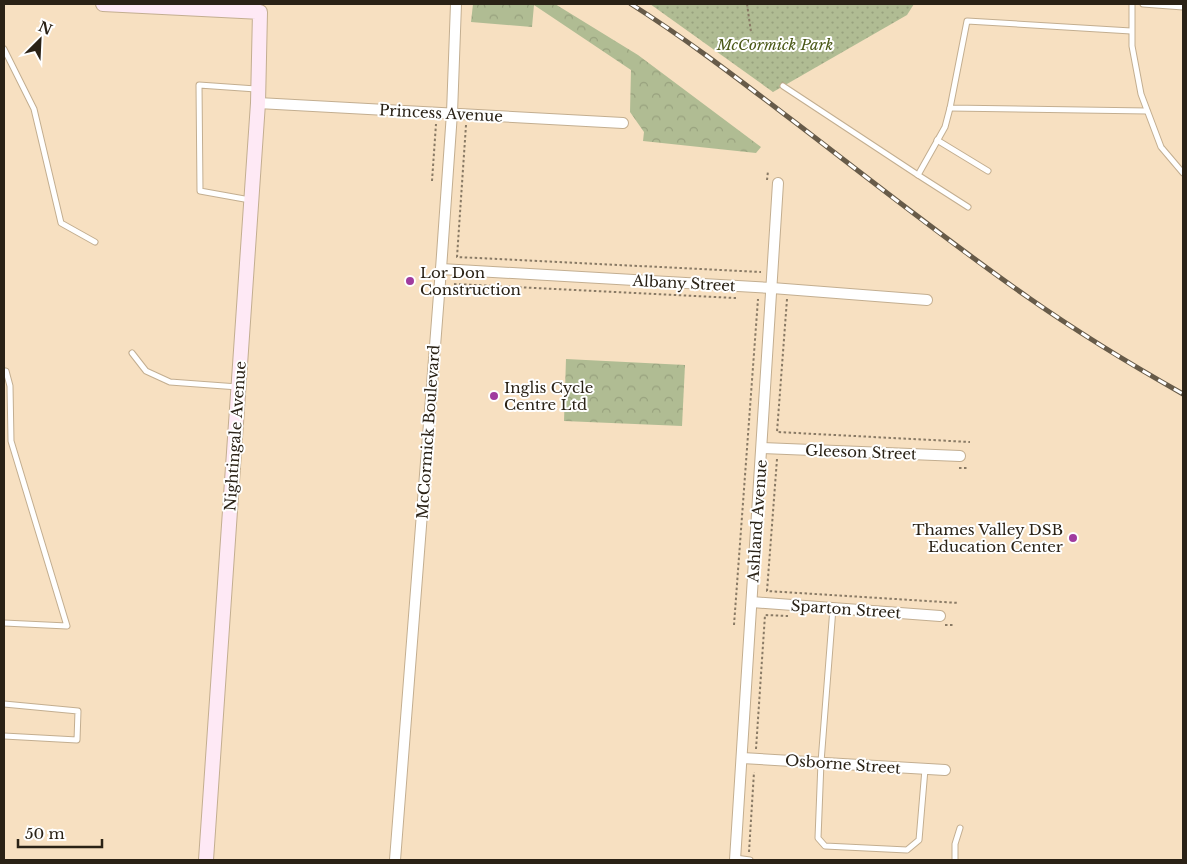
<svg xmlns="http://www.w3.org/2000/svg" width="1187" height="864" viewBox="0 0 1187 864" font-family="'Libre Baskerville',serif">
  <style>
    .forest { fill: url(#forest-crowns) }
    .park { fill: url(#park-dots) }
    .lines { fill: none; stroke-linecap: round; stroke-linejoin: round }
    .lane-casing { stroke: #c3ae90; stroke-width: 7 }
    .street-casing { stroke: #c3ae90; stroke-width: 12 }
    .secondary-casing { stroke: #c3ae90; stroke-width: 16 }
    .path { stroke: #897a65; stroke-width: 2; stroke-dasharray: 2.5 2.5; stroke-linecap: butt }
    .lane { stroke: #fff; stroke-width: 5 }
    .street { stroke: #fff; stroke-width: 10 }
    .secondary { stroke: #fee9f5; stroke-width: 14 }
    .rail-casing { stroke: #675b49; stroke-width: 5 }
    .rail { stroke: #fff; stroke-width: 3; stroke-dasharray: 9; stroke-linecap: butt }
    .poi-dot { fill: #a03b9f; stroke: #fff; stroke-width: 2 }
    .labels { text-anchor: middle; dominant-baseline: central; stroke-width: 4; stroke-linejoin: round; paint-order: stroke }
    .park-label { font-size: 15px; font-style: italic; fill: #4a5817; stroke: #fff }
    .street-label { font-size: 15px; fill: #2a2216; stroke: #fff }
    .poi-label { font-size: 15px; fill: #2a2216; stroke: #fff; text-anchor: start }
  </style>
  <defs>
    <pattern id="forest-crowns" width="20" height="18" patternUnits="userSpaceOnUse" patternTransform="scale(1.25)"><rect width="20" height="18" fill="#b0bc93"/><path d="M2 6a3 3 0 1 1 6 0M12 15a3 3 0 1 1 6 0" fill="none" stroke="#98a17e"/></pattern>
    <pattern id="park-dots" width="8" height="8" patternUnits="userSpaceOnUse" patternTransform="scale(1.25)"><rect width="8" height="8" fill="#b0bc93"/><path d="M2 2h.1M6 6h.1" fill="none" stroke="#98a17e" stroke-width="1.8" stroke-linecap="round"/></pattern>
  </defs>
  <rect width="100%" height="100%" fill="#f7e0c1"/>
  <!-- forest -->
  <g class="forest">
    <path d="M473,4h82l83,51 123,92 -5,6 -113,-12 1,-9 -14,-20 1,-42 -97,-65 -2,22 -61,-5z"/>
    <path d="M566,359l119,6 -3,61 -118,-5z"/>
  </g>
  <!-- park -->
  <path class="park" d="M650,4h264l-7,11 -134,77z"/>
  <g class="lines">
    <!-- lane casing -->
    <g class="lane-casing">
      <g id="lane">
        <path d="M1132,4v42l9,48 20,53 22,26"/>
        <path d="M1143,4l40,3"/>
        <path d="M1131,31l-164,-10 -17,87 197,3"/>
        <path d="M4,49l30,60 27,114 34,19"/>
        <path d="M783,86l135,89 27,-48 5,-19"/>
        <path d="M937,140l51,31"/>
        <path d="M918,175l50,32"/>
        <path d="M250,200l-50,-9 -1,-106 57,4"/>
        <path d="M132,353l14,18 24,11 68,5"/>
        <path d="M4,371h2l4,15 1,55 56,185 -63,-3"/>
        <path d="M833,608l-12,154 -3,76 7,8 82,4 12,-10 6,-71"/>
        <path d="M4,704l74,7 -1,29 -73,-4"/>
        <path d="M735,858l15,2"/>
        <path d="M955,860v-16l5,-16"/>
      </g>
    </g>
    <!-- street casing -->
    <g class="street-casing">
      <g id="street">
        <path d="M258,103l365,20"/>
        <path d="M441,269l331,19 155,12"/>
        <path d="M762,448l198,8"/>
        <path d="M752,602l188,14"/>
        <path d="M742,758l203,12"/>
        <path d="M395,860l46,-591 11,-156 4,-109"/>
        <path d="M735,860l43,-677"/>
      </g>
    </g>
    <!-- secondary casing -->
    <g class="secondary-casing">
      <path id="secondary" d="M103,4l157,8 -2,91 -52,757"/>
    </g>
    <!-- path -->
    <g class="path">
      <path d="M747,4l4,28"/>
      <path d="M466,125l-9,132 304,15"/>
      <path d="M767,180l1,-9"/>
      <path d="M432,181l4,-57"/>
      <path d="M454,284l282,14"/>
      <path d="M787,299l-10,133 193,10"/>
      <path d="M777,459l-10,132 192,12"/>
      <path d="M959,468h8"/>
      <path d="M734,625l24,-326"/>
      <path d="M945,625h10"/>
      <path d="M756,749l9,-134 23,1"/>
      <path d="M749,852l5,-80"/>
    </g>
    <!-- lane -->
    <use href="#lane" class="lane"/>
    <!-- street -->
    <use href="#street" class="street"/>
    <!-- secondary -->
    <use href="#secondary" class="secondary"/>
    <!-- rail casing -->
    <g class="rail-casing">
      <path id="rail" d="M631,4c57,36 111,78 165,119 77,59 154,120 233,175 50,35 101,66 154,96"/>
    </g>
    <!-- rail -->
    <use href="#rail" class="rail"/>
  </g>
  <!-- markers -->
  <g class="poi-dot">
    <circle cx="410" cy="281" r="5"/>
    <circle cx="494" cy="396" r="5"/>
    <circle cx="1073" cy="538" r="5"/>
  </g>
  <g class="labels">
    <!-- park labels -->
    <g class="park-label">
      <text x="775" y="44">McCormick Park</text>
    </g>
    <!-- street labels -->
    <g class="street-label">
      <text transform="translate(441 113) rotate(3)">Princess Avenue</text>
      <text transform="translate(684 283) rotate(3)">Albany Street</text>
      <text transform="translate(428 432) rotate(-86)">McCormick Boulevard</text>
      <text transform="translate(235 436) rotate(-86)">Nightingale Avenue</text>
      <text transform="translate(861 452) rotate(2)">Gleeson Street</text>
      <text transform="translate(757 521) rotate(-86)">Ashland Avenue</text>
      <text transform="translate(846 609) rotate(4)">Sparton Street</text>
      <text transform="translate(843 764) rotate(4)">Osborne Street</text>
    </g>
    <!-- poi labels -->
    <g class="poi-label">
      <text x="420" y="272">Lor Don<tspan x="420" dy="17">Construction</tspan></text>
      <text x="504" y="387">Inglis Cycle<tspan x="504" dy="17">Centre Ltd</tspan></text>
      <text x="1063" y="529" text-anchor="end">Thames Valley DSB<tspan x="1063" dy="17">Education Center</tspan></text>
    </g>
  </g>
  <!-- border -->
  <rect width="1187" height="864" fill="none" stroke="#2a2216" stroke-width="10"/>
  <!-- north arrow -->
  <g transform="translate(40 40) rotate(24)" stroke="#ffffff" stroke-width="4" paint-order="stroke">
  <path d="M0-4L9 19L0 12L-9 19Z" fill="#2a2216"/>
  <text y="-8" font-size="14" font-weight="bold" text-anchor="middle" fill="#2a2216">N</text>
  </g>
  <!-- scale -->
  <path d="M18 839v8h84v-8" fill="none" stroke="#2a2216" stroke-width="2.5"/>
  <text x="25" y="839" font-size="15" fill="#2a2216" stroke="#ffffff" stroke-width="4" paint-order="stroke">50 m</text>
</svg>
